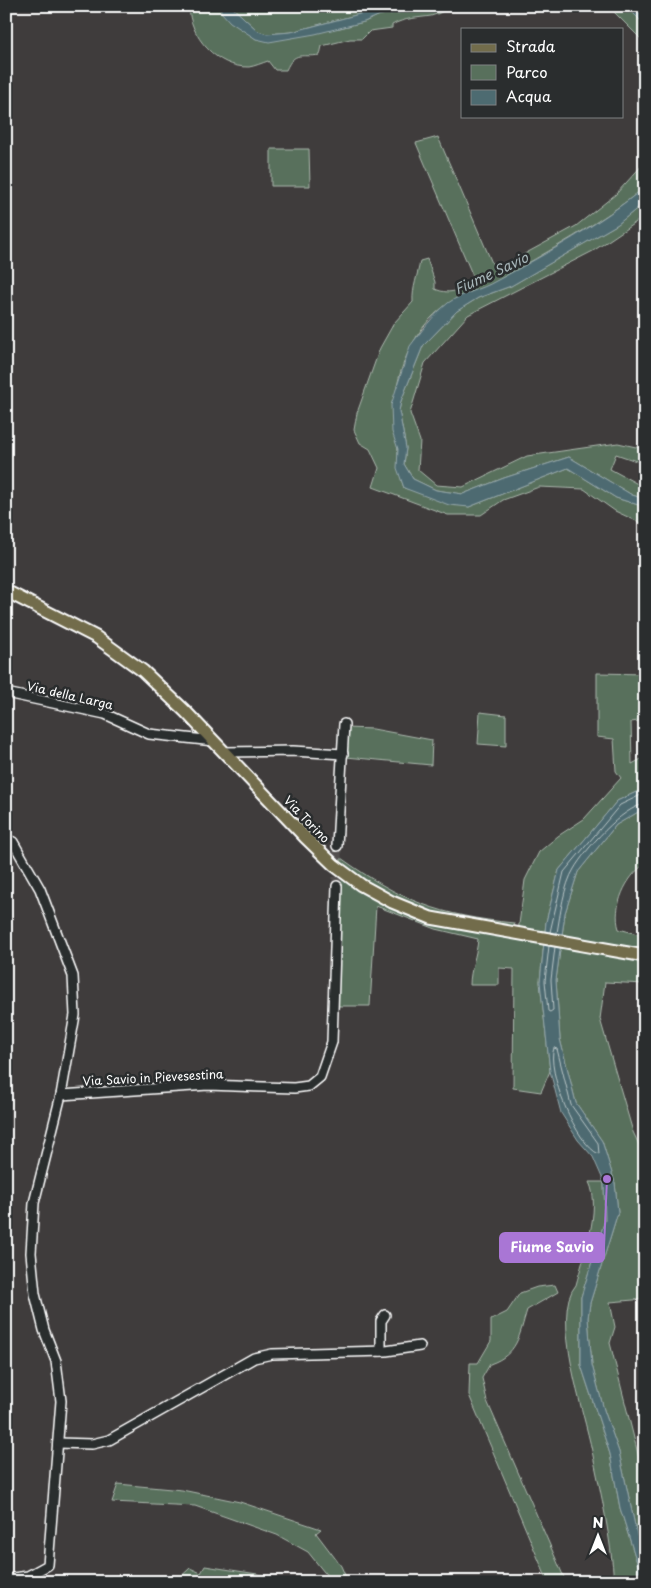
<svg xmlns="http://www.w3.org/2000/svg" width="651" height="1588" viewBox="0 0 651 1588" font-family="'Playpen Sans',sans-serif">
  <style>
    .green { fill: #58705c; stroke: #acb8ae }
    .water { fill: #4d6b71; stroke: #94a6aa }
    .lines { fill: none; stroke-linecap: round; stroke-linejoin: round }
    .shore { stroke: #b8c4c6; stroke-width: 1 }
    .minor-tunnel { stroke: #525050; stroke-width: 9; stroke-dasharray: 9 4.5; stroke-linecap: butt }
    .minor-casing { stroke: #fff; stroke-width: 12 }
    .major-casing { stroke: #fff; stroke-width: 15 }
    .minor { stroke: #2a2d2e; stroke-width: 9 }
    .major { stroke: #726c4b; stroke-width: 11 }
    .labels { text-anchor: middle; dominant-baseline: central; stroke-width: 5; stroke-linejoin: round; paint-order: stroke }
    .street-label { font-size: 12px; fill: #fff; stroke: #2a2d2e }
    .water-label { font-size: 14px; font-style: italic; fill: #a6b5b8; stroke: #2a2d2e }
    .leader { fill: none; stroke: #a976d5; stroke-width: 2 }
    .callout-dot { fill: #a976d5; stroke: #2a2d2e; stroke-width: 2 }
    .callout { fill: #a976d5; stroke: #a976d5; stroke-width: 2 }
    .callout-label { font-size: 14px; text-anchor: middle; font-weight: bold; fill: #fff }
  </style>
  <rect width="100%" height="100%" fill="#3f3c3c"/>
  <filter id="ink" filterUnits="userSpaceOnUse"><feTurbulence type="fractalNoise" baseFrequency=".02" numOctaves="2"/><feDisplacementMap in="SourceGraphic" scale="10" xChannelSelector="R" yChannelSelector="G"/><feConvolveMatrix kernelMatrix="1 2 1 2 8 2 1 2 1" color-interpolation-filters="sRGB"/></filter>
  <g filter="url(#ink)">
    <!-- green -->
    <g class="green">
      <path d="M189,6h32v6l35,27 84,-11 24,-6 16,-7 24,-3 20,-6h30c-7,3 -15,8 -23,10 -13,2 -27,2 -39,9v3l-22,3 -8,8h-12l-28,7 -2,9c-19,3 -25,-5 -34,15h-11l-7,-9c-6,2 -13,5 -19,6 -32,1 -60,-31 -60,-61z"/>
      <path d="M231,6h159l-99,26 -24,2 -9,-3z"/>
      <path d="M608,6h18l19,19v18z"/>
      <path d="M438,137l57,133 81,-44 40,-32 29,-32v25c-45,37 -97,64 -148,94 -15,9 -33,11 -48,22 -41,27 -57,80 -56,126 0,8 5,15 5,22 1,16 1,23 6,37l65,19 99,-39 48,30 29,9v18l-30,-14 -31,-22 -45,-2 -36,13 -22,15h-33l-75,-28 6,-19 -9,-19 -10,-6 -6,-13 3,-17 23,-65 14,-25 19,-21c-1,-14 5,-27 7,-41l7,-2 8,23v7c16,7 26,0 40,-8l-59,-138z"/>
      <path d="M271,149h38l1,37h-39z"/>
      <path d="M645,202v14l-52,35 -125,64 -43,48 -15,50 10,28 -2,29 18,15 27,2 64,-31 91,-13 27,6v15l-29,-10 -6,15 35,19v11l-13,-4 -63,-38 -65,21 -41,16 -27,-4 -23,-11 -9,-15 2,-16 -7,-37 2,-10 22,-55 34,-35 21,-13 33,-12 107,-62z"/>
      <path d="M597,673l48,1v46l-14,2 1,42 13,-7v31l-28,13 -58,69 -13,52 -6,59 10,90 -9,21 -28,-4 1,-119 -15,-1v17h-29c0,-16 7,-30 8,-46l-42,-10 -60,-23 -6,100h-32l-1,-67 3,-65 102,51 75,14 8,-59 14,-28 19,-16 26,-17 37,-41 -5,-7 -2,-32 -17,-2z"/>
      <path d="M480,712l26,3v31l-28,-2z"/>
      <path d="M346,728l27,1 59,11 -1,25 -85,-8z"/>
      <path d="M645,808v56c-19,12 -33,43 -26,65l26,7v48l-40,-2 -5,37 33,113 12,25v142l-35,3 5,25 -5,16 29,115 6,33v64l-6,-11 -20,-92 -15,-42 -12,-45 -4,-47 2,-15 28,-91 -3,-29 -13,-42 -26,-38 -16,-64 -4,-59 9,-67 13,-41 38,-47z"/>
      <path d="M341,858c60,43 99,58 173,65l-2,6c-27,-6 -57,-9 -84,-17 -32,-10 -60,-29 -87,-48z"/>
      <path d="M589,1182h15l1,38 -24,77v68l29,89 10,54 18,58 -1,16h-23c-3,-44 -13,-89 -22,-131 -7,-36 -42,-137 -16,-166 7,-27 26,-77 13,-103z"/>
      <path d="M555,1285l3,7 -31,18c-8,26 -9,44 -37,54l-8,14 5,23 79,181h-18l-79,-187 1,-32h8l13,-22v-21l16,-8 13,-19 17,-6z"/>
      <path d="M118,1484l64,6 58,12 81,27 -5,4 25,33 7,16h-16l-24,-30 -31,-17 -82,-29 -83,-4z"/>
      <path d="M205,1566l59,9 12,7c-34,0 -68,0 -101,0l15,-14 11,5z"/>
    </g>
    <!-- water -->
    <g class="water">
      <path d="M221,6h10l27,25 9,3 24,-2 99,-26h34l-20,6 -24,3 -16,7 -49,12 -46,8 -13,-3 -26,-17 -9,-10z"/>
      <path d="M626,6h16l3,4v15z"/>
      <path d="M645,187v15l-27,22 -107,62 -33,12 -21,13 -34,35 -22,55 -2,10 7,37 -2,16 9,15 23,11 27,4 41,-16 65,-21 63,38 13,4v8l-29,-9 -48,-30 -99,39 -20,-2 -45,-17 -7,-20 1,-19 -6,-17 -1,-27 19,-59c11,-14 23,-31 38,-43 14,-10 33,-13 48,-22 52,-28 104,-57 149,-94z"/>
      <path d="M645,788v20l-29,17 -38,47 -13,41 -9,67 4,59 16,64 26,38 13,42 3,29 -28,91 -2,15 4,47 12,45 15,42 20,92 6,11v27h-8l1,-16 -18,-58 -10,-54 -29,-89v-68l24,-77 -1,-38 -11,-25 -15,-17 -17,-27 -11,-42 -10,-89 6,-60 13,-52 58,-69z"/>
    </g>
    <g class="lines">
      <!-- shore -->
      <g class="shore">
        <path d="M550,932l14,-60 56,-67 25,-12"/>
        <path d="M557,933c3,-18 7,-48 17,-64 11,-19 48,-62 71,-65"/>
        <path d="M549,946l-4,35 3,30 2,1 3,-2 -2,-30 4,-33"/>
        <path d="M554,1048l3,1 14,56 27,38 1,11c-22,-8 -54,-85 -45,-106z"/>
      </g>
      <!-- minor-tunnel -->
      <path class="minor-tunnel" d="M337,886v-40"/>
      <!-- minor casing -->
      <g class="minor-casing">
        <g id="minor">
          <path d="M6,693l99,21 44,20 65,7"/>
          <path d="M224,752l69,-1 50,3"/>
          <path d="M6,839l7,3 27,47 33,87 2,39 -14,80 -27,108 -3,50 4,41 9,36 12,31 5,40 -13,164 -20,11 -22,3"/>
          <path d="M337,846l7,-122"/>
          <path d="M61,1095l147,-10 86,3 15,-2 11,-9 12,-35 5,-156"/>
          <path d="M381,1351v-30l4,-6"/>
          <path d="M58,1443l34,1 17,-4 145,-82 18,-4 114,-3 34,-5"/>
        </g>
      </g>
      <!-- major casing -->
      <g class="major-casing">
        <path id="major" d="M6,591l90,46 47,34 42,40 120,126 29,28 27,20 31,17 39,16 214,38"/>
      </g>
      <!-- minor -->
      <use href="#minor" class="minor"/>
      <!-- major -->
      <use href="#major" class="major"/>
    </g>
  </g>
  <g class="labels">
    <!-- street labels -->
    <g class="street-label">
      <text transform="translate(70 695) rotate(13)">Via della Larga</text>
      <text transform="translate(307 819) rotate(46)">Via Torino</text>
      <text transform="translate(153 1077) rotate(-3)">Via Savio in Pievesestina</text>
    </g>
    <!-- water labels -->
    <g class="water-label">
      <text transform="translate(491 273) rotate(-25)">Fiume Savio</text>
    </g>
  </g>
  <!-- callouts -->
  <path class="leader" d="M607 1179L604 1247"/>
  <circle class="callout-dot" cx="607" cy="1179" r="5"/>
  <rect class="callout" x="500" y="1233" width="104" height="29" rx="5"/>
  <g class="callout-label">
    <text x="552" y="1252">Fiume Savio</text>
  </g>
  <!-- margin -->
  <rect width="651" height="1588" fill="none" stroke="#2a2d2e" stroke-width="25"/>
  <rect x="12" y="12" width="626" height="1563" fill="none" stroke="#fff" stroke-width="2" filter="url(#ink)"/>
  <!-- legend -->
  <rect x="461" y="28" width="162" height="90" fill="#2a2d2e" stroke="#7f8182"/>
  <rect x="471" y="44" width="25" height="8" fill="#726c4b" stroke="#7f8182"/>
  <text x="506" y="52" font-size="15" fill="#ffffff">Strada</text>
  <rect x="471" y="65" width="25" height="15" fill="#58705c" stroke="#7f8182"/>
  <text x="506" y="78" font-size="15" fill="#ffffff">Parco</text>
  <rect x="471" y="90" width="25" height="15" fill="#4d6b71" stroke="#7f8182"/>
  <text x="506" y="102" font-size="15" fill="#ffffff">Acqua</text>
  <!-- north arrow -->
  <g transform="translate(598 1536)" stroke="#2a2d2e" stroke-width="4" paint-order="stroke">
  <path d="M0-4L9 19L0 12L-9 19Z" fill="#ffffff"/>
  <text y="-8" font-size="14" font-weight="bold" text-anchor="middle" fill="#ffffff">N</text>
  </g>
</svg>
